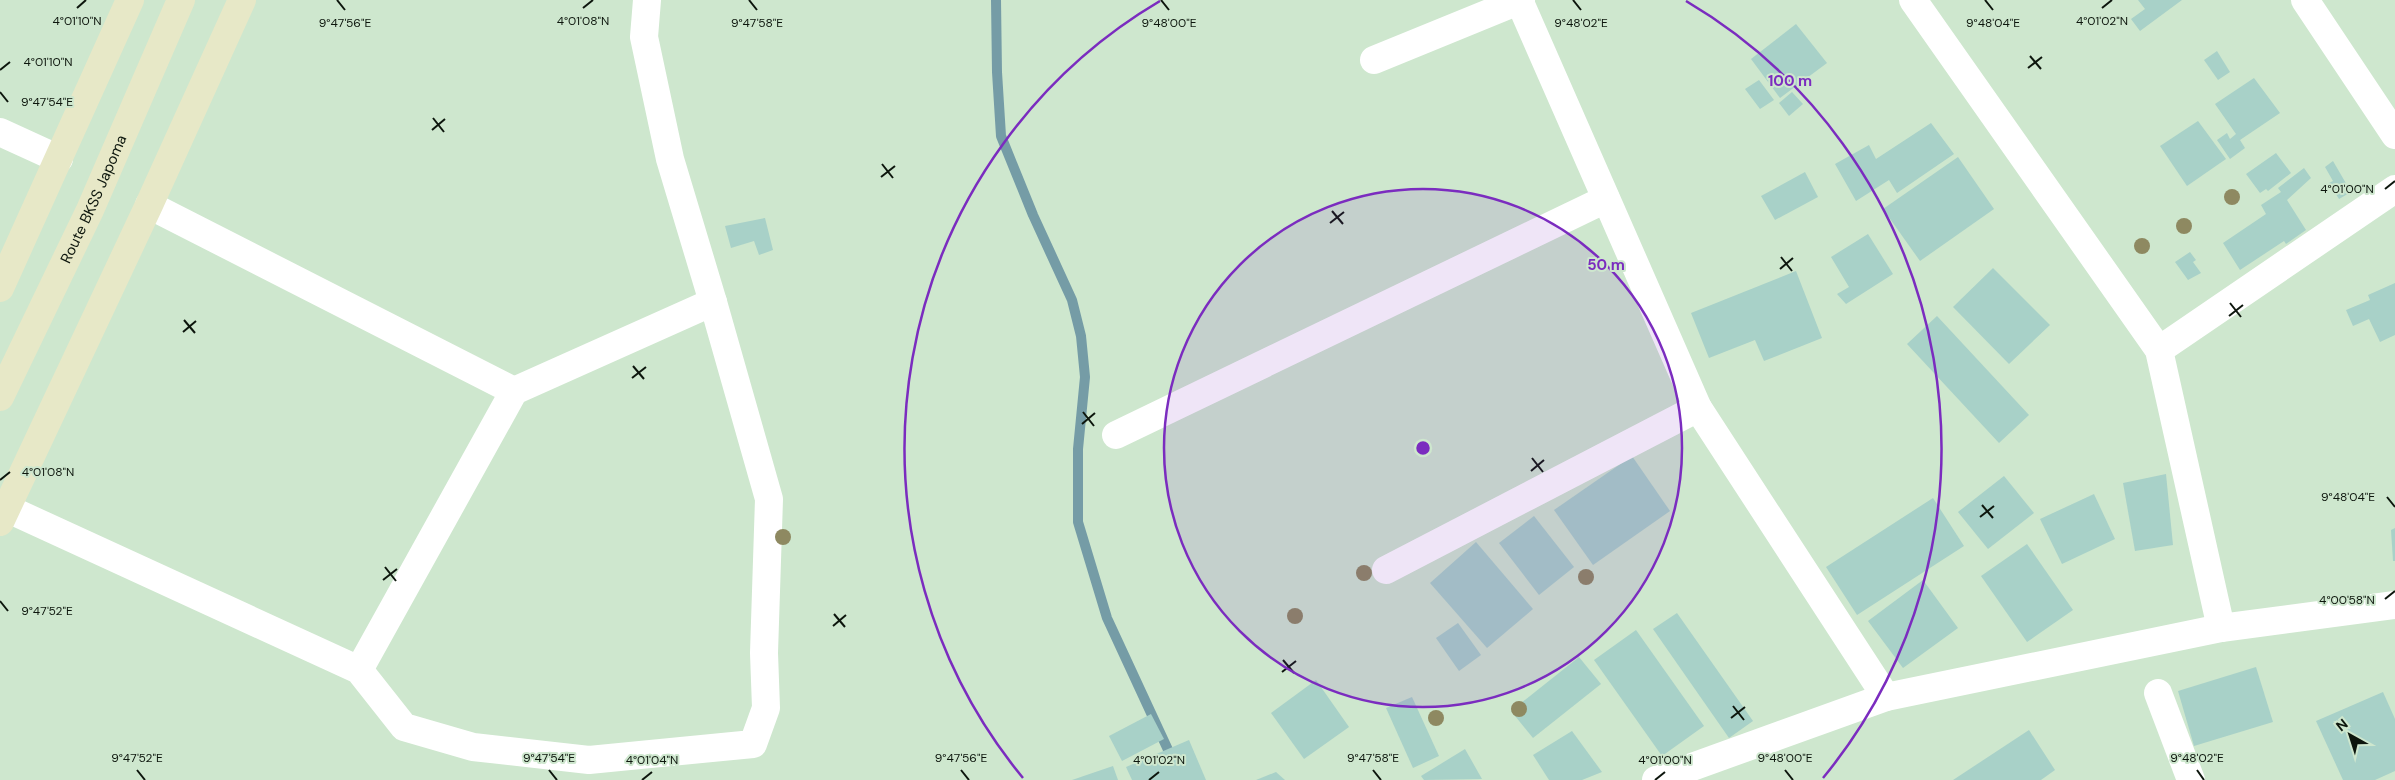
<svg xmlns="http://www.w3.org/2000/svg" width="2395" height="780" viewBox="0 0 2395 780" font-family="'DM Sans',sans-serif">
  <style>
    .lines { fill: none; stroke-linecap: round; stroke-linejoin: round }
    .stream { stroke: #759ca6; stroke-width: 10 }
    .building { fill: #a8d1c8 }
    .street { stroke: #fff; stroke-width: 28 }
    .secondary { stroke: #e7e8c7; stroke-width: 28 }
    .tree { fill: #8e8961 }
    .ticks { fill: none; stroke: #0d160d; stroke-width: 2 }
    .ring { fill: none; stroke: #7b2cbf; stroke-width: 2.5 }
    .labels { text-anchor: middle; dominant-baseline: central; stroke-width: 4; stroke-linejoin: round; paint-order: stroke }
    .street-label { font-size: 15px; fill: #0d160d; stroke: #cee7ce }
    .ticks-label { font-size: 12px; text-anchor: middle; fill: #0d160d; stroke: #cee7ce; stroke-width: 4; stroke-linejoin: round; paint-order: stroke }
    .centre { fill: #7b2cbf; stroke: #cee7ce; stroke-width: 2.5 }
    .ring-label { font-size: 15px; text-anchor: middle; font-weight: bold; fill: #7b2cbf; stroke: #cee7ce; stroke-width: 4; stroke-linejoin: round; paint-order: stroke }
  </style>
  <rect width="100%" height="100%" fill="#cee7ce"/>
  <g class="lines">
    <!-- stream -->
    <path class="stream" d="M996,0l1,72 4,64 32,79 39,85 9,36 4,41 -7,72v73l29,96 75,162"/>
  </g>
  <!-- building -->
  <g class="building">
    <path d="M2138,0h44l-42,31 -9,-12 14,-10z"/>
    <path d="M1796,24l31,39 -47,35 -29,-39z"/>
    <path d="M2217,51l13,21 -12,8 -14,-20z"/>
    <path d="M2254,78l26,35 -40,27 5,8 -15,11 -13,-19 10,-7 3,6 6,-5 -21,-30z"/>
    <path d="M1759,80l15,20 -14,9 -15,-20z"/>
    <path d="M1792,92l11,12 -14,12 -10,-13z"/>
    <path d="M2198,121l28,38 -39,27 -27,-40z"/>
    <path d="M1931,123l23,31 -57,39 -8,-13 -33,21 -21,-37 34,-19 7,14z"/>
    <path d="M2276,153l15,20 -23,18 -2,-2 -6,4 -14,-19z"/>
    <path d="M1958,157l36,52 -74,52 -37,-52z"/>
    <path d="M2333,161l18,31 -12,7 -10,-16 4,-2 -8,-14z"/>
    <path d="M2304,168l7,10 -24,22 19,30 -20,14 -2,-3 -44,29 -17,-27 43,-29 -5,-9 20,-13 -3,-4z"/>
    <path d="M1805,172l13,25 -43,23 -14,-24z"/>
    <path d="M765,218l8,32 -14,5 -5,-14 -23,7 -6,-22z"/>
    <path d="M1868,234l25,40 -47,30 -9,-10 12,-7 -18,-30z"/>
    <path d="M2190,252l6,8 -3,2 8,11 -13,7 -13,-18z"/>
    <path d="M1993,268l57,57 -41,39 -56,-57z"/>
    <path d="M1796,271l26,67 -58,23 -9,-21 -46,18 -18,-45z"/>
    <path d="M2395,283v52l-15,7 -11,-23 -16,7 -7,-16 24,-10 -2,-5z"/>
    <path d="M1937,316l92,99 -30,28 -92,-99z"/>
    <path d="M1632,456l38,55 -77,54 -39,-55z"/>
    <path d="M2166,474l7,71 -38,6 -12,-68z"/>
    <path d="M2004,476l30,37 -46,36 -30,-37z"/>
    <path d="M2094,494l21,45 -53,25 -22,-45z"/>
    <path d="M1933,498l31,48 -107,69 -31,-48z"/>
    <path d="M1534,516l40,51 -35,28 -40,-52z"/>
    <path d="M2395,528v33h-2l-2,-31z"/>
    <path d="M1476,542l57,67 -46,39 -57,-65z"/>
    <path d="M2027,544l46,66 -46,32 -46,-66z"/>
    <path d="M1923,580l35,48 -55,40 -35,-47z"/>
    <path d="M1677,613l76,108 -24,17 -76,-109z"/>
    <path d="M1458,623l23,32 -22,16 -23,-33z"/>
    <path d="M1636,630l68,96 -42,30 -68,-96z"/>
    <path d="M1579,657l22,27 -68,54 -22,-27z"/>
    <path d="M2256,667l17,55 -79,24 -16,-55z"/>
    <path d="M1316,680l33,47 -45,32 -33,-46z"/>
    <path d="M2383,692l12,27v52l-20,9h-32l-27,-59z"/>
    <path d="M1412,697l27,59 -26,12 -27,-60z"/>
    <path d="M1151,714l13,25 -42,22 -13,-25z"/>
    <path d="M2029,730l26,40 -14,10h-88z"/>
    <path d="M1572,731l30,41 -20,8h-33l-16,-25z"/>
    <path d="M1189,740l17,40h-74l-6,-13z"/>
    <path d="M1465,749l17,30 -58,1 -3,-4z"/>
    <path d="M1113,766l5,14h-46z"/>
    <path d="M1276,772l9,8h-29z"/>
  </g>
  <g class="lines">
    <!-- street -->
    <g class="street">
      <path d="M1519,0l179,408 188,289"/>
      <path d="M1913,0l246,350 62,278"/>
      <path d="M2305,0l90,135"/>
      <path d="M1374,60l147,-60"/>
      <path d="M0,132l59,27"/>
      <path d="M149,205l365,186"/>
      <path d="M2159,350l236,-161"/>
      <path d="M1116,435l490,-236"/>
      <path d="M6,508l353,162 45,57 69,20 116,13 164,-16 13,-36 -2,-55 5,-154 -56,-197 -43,-143 -26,-122 3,-37"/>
      <path d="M1386,570l312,-162"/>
      <path d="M359,670l155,-279 199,-89"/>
      <path d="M2158,693l33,87"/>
      <path d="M1656,780l230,-83 335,-69 174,-23"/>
    </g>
    <!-- secondary -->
    <g class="secondary">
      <path d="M0,288l130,-288"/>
      <path id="s1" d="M0,397l90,-187 91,-210"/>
      <path d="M0,522l149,-317 93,-205"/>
    </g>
  </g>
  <!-- trees -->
  <g class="tree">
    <circle cx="2232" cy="197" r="8"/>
    <circle cx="2184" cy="226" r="8"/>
    <circle cx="2142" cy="246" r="8"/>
    <circle cx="783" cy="537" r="8"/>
    <circle cx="1364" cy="573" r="8"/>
    <circle cx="1586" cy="577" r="8"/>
    <circle cx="1295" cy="616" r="8"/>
    <circle cx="1519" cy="709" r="8"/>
    <circle cx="1436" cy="718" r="8"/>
  </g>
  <!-- ticks -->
  <path class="ticks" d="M337,0l8,10M749,0l8,10M1161,0l8,10M1573,0l8,10M1985,0l8,10M77,8l9,-8M583,8l10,-8M2102,8l10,-8M2030,56l11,13M2028,68l14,-11M0,70l10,-8M0,92l8,10M433,118l11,14M432,130l13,-11M882,164l11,14M881,177l14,-11M2385,189l10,-8M1332,211l11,13M1330,223l14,-11M1781,257l11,14M1780,269l13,-11M2230,303l11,14M2229,316l14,-11M184,320l11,13M183,332l13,-11M633,366l11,13M632,378l14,-11M1083,412l11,14M1082,424l13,-11M1532,458l11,14M1531,471l13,-11M0,480l10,-8M2387,497l8,10M1982,505l11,13M1980,517l14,-11M385,567l11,14M383,580l14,-11M2385,599l10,-8M0,601l8,10M834,614l11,13M833,626l13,-11M1283,660l11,13M1282,672l14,-11M1733,706l11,14M1731,718l14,-11M137,770l8,10M549,770l8,10M961,770l8,10M1373,770l8,10M1785,770l8,10M2197,770l7,10M642,780l10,-8M1149,780l10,-8M1655,780l10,-8"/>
  <!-- distance rings -->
  <circle cx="1423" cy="448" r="259" fill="#7b2cbf" fill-opacity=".12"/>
  <g class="ring">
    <circle cx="1423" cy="448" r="259"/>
    <path d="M1023 778A519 519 0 0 1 1160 1M1686 1A519 519 0 0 1 1823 778"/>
  </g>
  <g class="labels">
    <!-- street labels -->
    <g class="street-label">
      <text stroke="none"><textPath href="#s1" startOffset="219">Route BKSS Japoma</textPath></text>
    </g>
  </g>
  <g class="ticks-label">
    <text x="77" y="25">4°01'10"N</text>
    <text x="583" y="25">4°01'08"N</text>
    <text x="2102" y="25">4°01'02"N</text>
    <text x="345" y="27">9°47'56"E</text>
    <text x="1993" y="27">9°48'04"E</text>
    <text x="757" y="27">9°47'58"E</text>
    <text x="1169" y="27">9°48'00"E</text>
    <text x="1581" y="27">9°48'02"E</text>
    <text x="48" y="66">4°01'10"N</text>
    <text x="47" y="106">9°47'54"E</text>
    <text x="2347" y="193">4°01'00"N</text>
    <text x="48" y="476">4°01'08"N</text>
    <text x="2348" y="501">9°48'04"E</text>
    <text x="2347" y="604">4°00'58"N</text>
    <text x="47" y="615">9°47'52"E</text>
    <text x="137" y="762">9°47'52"E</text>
    <text x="549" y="762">9°47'54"E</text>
    <text x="961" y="762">9°47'56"E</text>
    <text x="1373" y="762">9°47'58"E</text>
    <text x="1785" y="762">9°48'00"E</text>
    <text x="2197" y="762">9°48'02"E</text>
    <text x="652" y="764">4°01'04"N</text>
    <text x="1159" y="764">4°01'02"N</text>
    <text x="1665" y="764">4°01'00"N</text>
  </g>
  <circle cx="1423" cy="448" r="8" class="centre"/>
  <g class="ring-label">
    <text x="1790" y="86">100 m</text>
    <text x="1606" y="270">50 m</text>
  </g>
  <!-- north arrow -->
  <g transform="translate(2350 735) rotate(321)" stroke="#cee7ce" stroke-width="4" paint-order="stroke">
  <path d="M0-4L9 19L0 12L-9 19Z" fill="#0d160d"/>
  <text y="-8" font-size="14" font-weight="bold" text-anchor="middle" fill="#0d160d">N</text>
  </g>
</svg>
